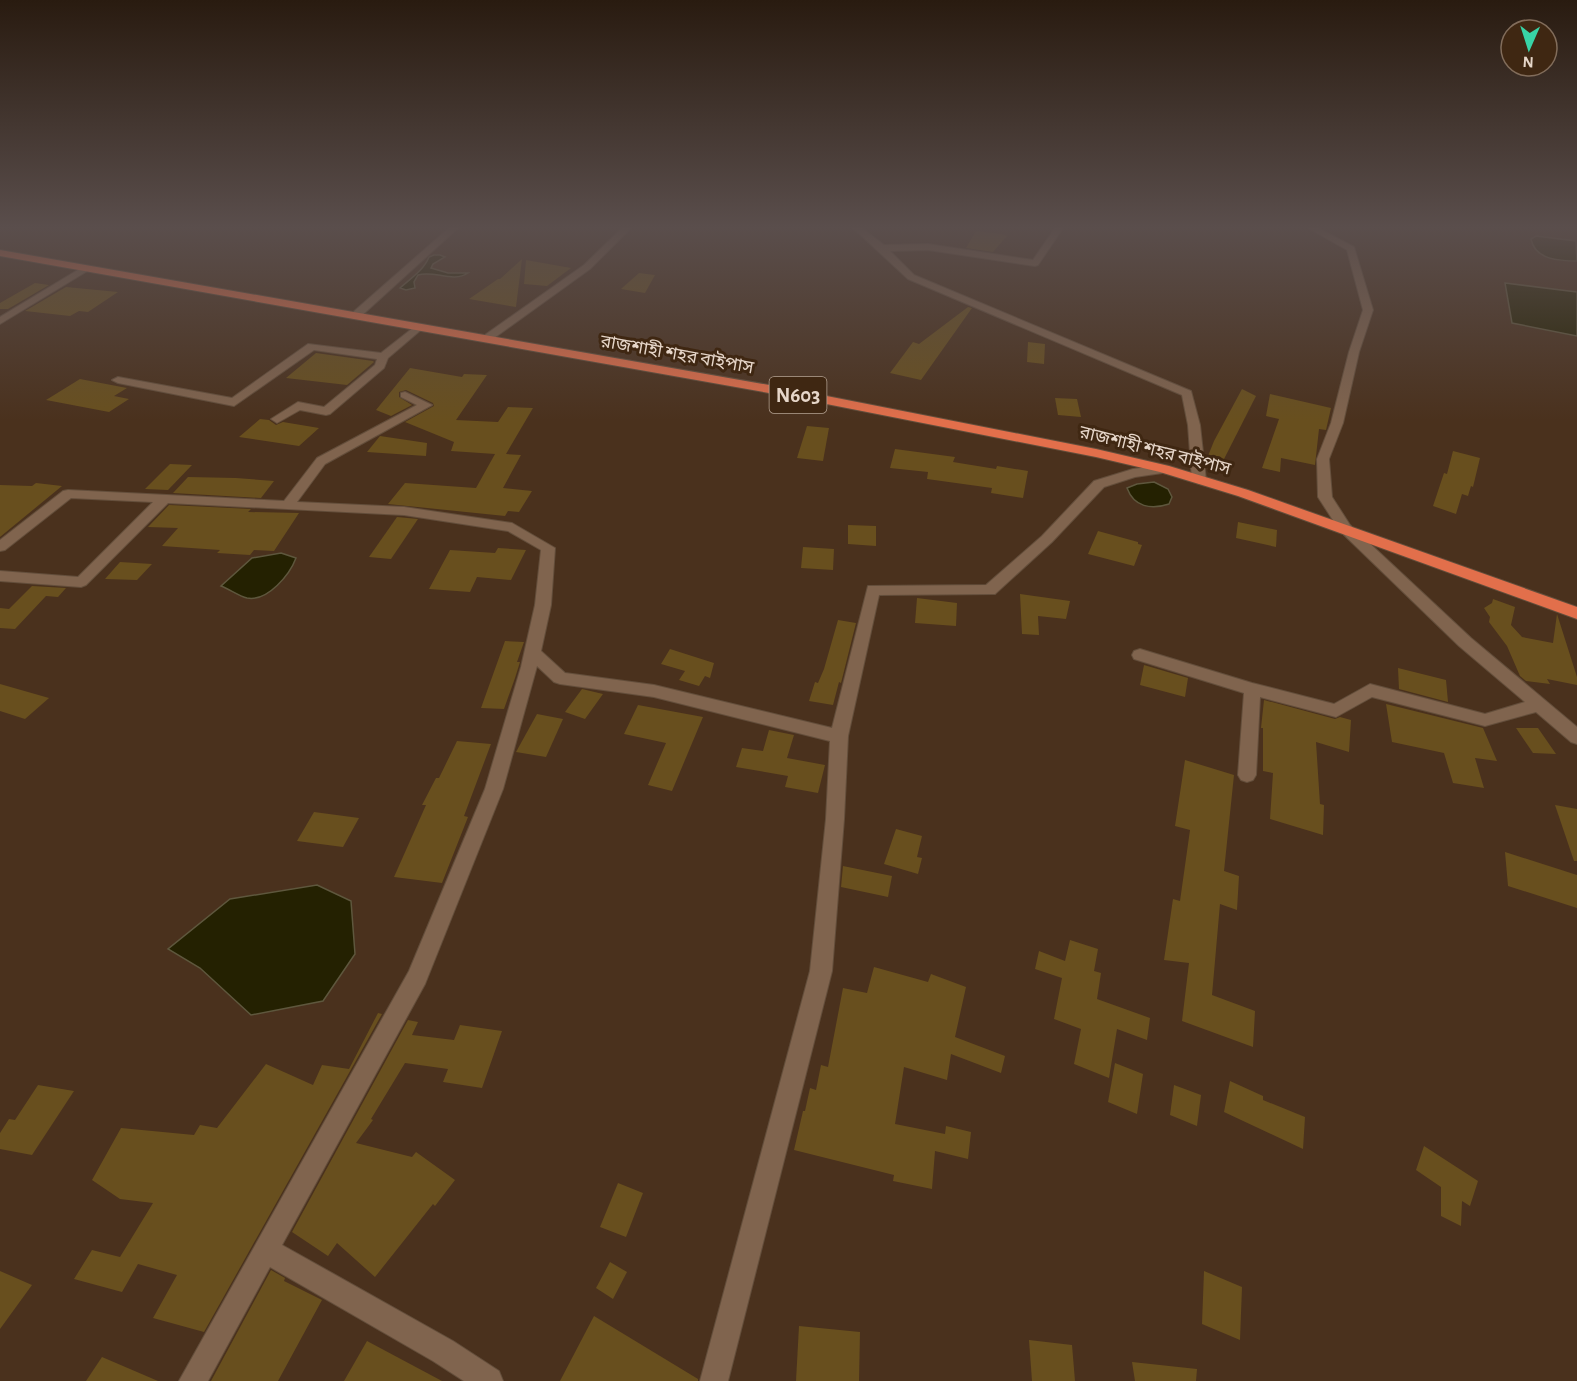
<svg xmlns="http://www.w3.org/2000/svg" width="1577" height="1381" viewBox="0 0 1577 1381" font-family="'Alegreya Sans','Noto Sans Bengali',sans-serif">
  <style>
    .water { fill: #242101; stroke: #5e573d; stroke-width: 1.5 }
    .building { fill: #684f1e }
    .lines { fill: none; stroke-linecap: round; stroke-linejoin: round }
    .street-casing { stroke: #634e3b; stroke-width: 2 }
    .highway-casing { stroke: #634e3b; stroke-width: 2 }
    .street { fill: #80644e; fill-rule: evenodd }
    .highway { fill: #e26f4b; fill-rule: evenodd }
    .labels { text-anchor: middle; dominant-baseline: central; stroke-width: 6; stroke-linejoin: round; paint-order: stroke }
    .far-street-label { font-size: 18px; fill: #e6d6c9; stroke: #3f2712 }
    .shield { fill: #3f2712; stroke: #b4a292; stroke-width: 1.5 }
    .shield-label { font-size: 21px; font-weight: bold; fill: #e6d6c9 }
  </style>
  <rect width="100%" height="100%" fill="#4a311d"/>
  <!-- water -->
  <g class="water">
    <path d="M1536,236l40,5 1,20c-17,0 -42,-1 -46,-22z"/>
    <path d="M434,255h6l5,2 -12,7 -2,4 17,5h20c-15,10 -34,-3 -50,2l-4,7 1,6 -9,2 -6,-2c10,-9 24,-18 29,-31z"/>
    <path d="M1505,283l72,9v44l-65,-13z"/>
    <path d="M1154,482l14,7 4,8 -3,7c-18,6 -35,3 -42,-16l10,-4z"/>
    <path d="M281,553l15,5c-6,16 -28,44 -49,40 -8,-2 -18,-9 -26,-12l31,-28z"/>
    <path d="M317,885l34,16 4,53 -32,47 -72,14 -51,-47 -32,-19 62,-50z"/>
  </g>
  <!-- building -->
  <g class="building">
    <path d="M976,231l26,3 5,2 -14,16 -27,-4z"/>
    <path d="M522,259l-6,48 -47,-8 29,-20h2z"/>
    <path d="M526,260l45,8 -24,18 -23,-2z"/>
    <path d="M639,273l16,2 -10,18 -24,-4z"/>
    <path d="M35,283l14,2 -41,24h-8v-6z"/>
    <path d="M66,287l52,5 -30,20 -9,-1 -9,5 -45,-5z"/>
    <path d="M968,307l4,1 -51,72 -31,-7 23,-31 6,2z"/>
    <path d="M1028,342l17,2 -1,20 -17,-2z"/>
    <path d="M316,353l57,8 1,1 -27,23 -61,-7z"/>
    <path d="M410,368l52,9 2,-3 23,1 -31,45 42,2 10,-15 25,1 -27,46 15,1 -18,33 29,3 -13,21 -11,-1 -3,5 -117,-12 17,-21 71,5 19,-34 -44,-3 3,-9 -49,-20 29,-16 -1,-3 -27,-13 -7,2v5l13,8 -21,11 -15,-6z"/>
    <path d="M80,379l47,9 -13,8 15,3 -20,13 -63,-12z"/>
    <path d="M1242,389l14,7 -35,69 -15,-4 8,-20z"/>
    <path d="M1270,394l61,14 -5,22 -7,-1 -4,36 -34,-7 -1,14 -18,-4 17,-49 -13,-3z"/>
    <path d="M1055,398l22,1 4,18 -23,-2z"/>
    <path d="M260,419l9,1 7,5 7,-3 36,6 -20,18 -60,-9z"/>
    <path d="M807,426l22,2 -6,33 -26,-3z"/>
    <path d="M380,436l47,7 -1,13 -59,-4z"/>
    <path d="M895,449l60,8 -2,5 43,7 1,-3 31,5 -5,27 -32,-5 1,-5 -65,-9 1,-7 -38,-4z"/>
    <path d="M1453,451l27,7 -7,29 -2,-1 -3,10 -6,-2 -6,20 -23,-8 11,-33 3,1z"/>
    <path d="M170,464l22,1 -24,25 -23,-1z"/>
    <path d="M188,477l48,1 38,3 -13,17 -88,-5z"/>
    <path d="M36,483l26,3 -62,51v-52l32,1z"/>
    <path d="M169,505l82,4 -3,3 51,1 -25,38 -20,-1 -4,5 -33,-2 3,-3 -58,-4 16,-18 -30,-1z"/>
    <path d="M397,517l21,2 -27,40 -22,-2z"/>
    <path d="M1238,522l39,8 -1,17 -40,-9z"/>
    <path d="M848,525l28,1v20l-28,-2z"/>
    <path d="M1098,531l40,11v2l4,1 -8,21 -46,-12z"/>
    <path d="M803,547l31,2 -1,21 -32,-2z"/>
    <path d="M498,548l28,2 -15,30 -34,-3 -7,15 -41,-3 21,-39 45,3z"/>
    <path d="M120,562l32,2 -15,16 -32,-1z"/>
    <path d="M32,586l34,2 -8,9 -12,-1 -31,33 -15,-1v-20l9,1z"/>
    <path d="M1020,594l50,7 -4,18 -28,-3 1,19 -17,-1z"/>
    <path d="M917,598l40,5 -1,23 -41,-3z"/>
    <path d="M1493,599l22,8 -4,18 11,12 31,6 4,-29 20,63v8l-30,-6 3,5 -24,-3 -6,-5 -13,-30 -18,-24 1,-5 -6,-9 8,-5z"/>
    <path d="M838,620l18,3 -15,60 -2,-1 -6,23 -24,-4 6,-19 3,1 6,-14z"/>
    <path d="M505,641l19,1 -7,20h3l-5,16 -11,31 -23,-1z"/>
    <path d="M670,649l44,14 -4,15 -5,-2 -6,10 -20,-6 6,-9 -24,-7z"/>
    <path d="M1144,665l44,13 -3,19 -45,-12z"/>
    <path d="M1398,668l48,12 2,22 -49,-13z"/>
    <path d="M0,684l49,14 -24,21 -25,-8z"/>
    <path d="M582,689l21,5 -18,25 -20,-7z"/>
    <path d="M1264,700l71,19 5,-2 11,3 -2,32 -33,-10 4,62 4,1 -1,30 -53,-16 3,-46 -10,-2v-43h-2z"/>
    <path d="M1386,704l97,24 14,33 -22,-3 9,30 -31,-5 -9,-30 -52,-11z"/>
    <path d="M638,705l65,12 -31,74 -24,-6 18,-42 -42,-9z"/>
    <path d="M537,714l26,5 -17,38 -30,-5z"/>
    <path d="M1516,728h22l18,26 -23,-1z"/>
    <path d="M769,730l25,5 -7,23 38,7 -7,28 -33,-6 3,-11 -52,-9 6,-19 21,3z"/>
    <path d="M457,741l34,3 -27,72 4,1 -26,66 -48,-6 32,-72h-4l14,-27h3z"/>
    <path d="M1185,760l49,15 -10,96 15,5 -2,34 -17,-6 -8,91 43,16 -2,36 -71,-26 7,-58 -25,-3 9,-61 7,2 10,-71 -15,-4z"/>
    <path d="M1555,805l22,4v52h-3z"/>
    <path d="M314,812l45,6 -16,29 -46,-6z"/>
    <path d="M896,829l26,7 -5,21 5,1 -4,16 -34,-10z"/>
    <path d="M1505,852l72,23v33l-69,-22z"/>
    <path d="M843,866l49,10 -4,21 -47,-10z"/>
    <path d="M1070,940l28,9 -4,22 7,2 -4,26 53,19 -3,22 -30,-11 -8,49 -35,-14 7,-35 -27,-10 8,-41 -27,-9 4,-18 26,10z"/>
    <path d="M874,967l54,15 3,-8 35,13 -11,50 50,19 -4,17 -50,-19 -4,26 -43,-13 -9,57 50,10 1,-8 25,6 -3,27 -33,-8 -3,38 -39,-8 1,-6 -100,-25 9,-39h2l5,-23 6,2 5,-25 7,2 15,-79 24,5z"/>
    <path d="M378,1013l4,1 -178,318 -51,-14 24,-43 -39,-11 -16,28 -48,-13 18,-29 28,7 33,-54 -33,-4 -28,-19 29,-52 73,7 6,-10 17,3 49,-64 47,21 9,-20 27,4z"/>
    <path d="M408,1020l10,2 -6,13 42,5 6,-15 42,6 -20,57 -39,-6 5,-13 -43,-6 -34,56 2,1 -17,23 56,14 4,-5 39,28 -20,26 -2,-2 -58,73 -38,-34 -9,13 -36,-24z"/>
    <path d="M1115,1063l28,11 -6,40 -29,-12z"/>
    <path d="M1230,1081l33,15v4l42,17 -2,32 -79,-37z"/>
    <path d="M38,1085l36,6 -42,64 -32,-6v-16l9,-14 6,1z"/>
    <path d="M1174,1085l27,10 -4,31 -27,-11z"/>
    <path d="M1424,1146l54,35 -8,25 -8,-5 -1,25 -20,-10v-29l-25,-17z"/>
    <path d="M618,1183l25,10 -17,44 -26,-10z"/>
    <path d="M610,1262l17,10 -14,27 -17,-11z"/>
    <path d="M271,1270l14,8 -1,3 38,19 -44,81h-67z"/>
    <path d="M0,1271l32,14 -32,44z"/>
    <path d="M1204,1271l38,16 -2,53 -38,-16z"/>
    <path d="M594,1316l104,63v2h-138z"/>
    <path d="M799,1326l61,6 -1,49h-63z"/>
    <path d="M1029,1340l43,5 3,36h-43z"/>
    <path d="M367,1341l75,40h-98z"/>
    <path d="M102,1357l56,24h-72z"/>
    <path d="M1132,1362l65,7 -1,12h-61z"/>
  </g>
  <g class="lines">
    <!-- street casing -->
    <g class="street-casing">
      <g id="street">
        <path d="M449,228h9l-99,90h-8v-4z"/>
        <path d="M622,228h9l-41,41 -100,72h-8v-4l102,-72z"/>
        <path d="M853,228h9l22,17 44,-1 105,16 22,-32h8l-25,37 -3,1 -107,-16 -38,1 24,24 277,116 9,34 6,55 -2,3 -5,1 -7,-4 -4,-55 -6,-30 -274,-116z"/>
        <path d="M1308,228h10l36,19 19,63 -14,42 -16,71 -14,36 3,38 18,28 121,113 106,89v17l-6,-2 -35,-30 -51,14 -113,-29 -36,20 -76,-20 -4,78 -3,5 -6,2 -6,-2 -3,-5 6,-82 -110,-34 -2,-4 2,-4 6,-2 112,34 82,21 36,-20 115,30 40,-12 -66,-56 -119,-115 -22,-34 -1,-38 14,-36 18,-71 14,-42 -16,-60z"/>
        <path d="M81,268l8,2 -89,54v-7z"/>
        <path d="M418,324l5,3 -1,2 -34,29 -4,10 -54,46 -4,1 -26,-5 -23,13 -6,-4 27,-17 26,5 51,-42 2,-6 -63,-9 -80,56 -116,-23 -6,-3 6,-3 114,21 76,-54 73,9z"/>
        <path d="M405,392l27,13 -107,59 -28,38 107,5 108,16 43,25 -4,57 -10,46 24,22 89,12 178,43 36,-142 118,-1 56,-49 52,-55 39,-12 31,-4 6,4 -1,3 -34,5 -31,10 -52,55 -57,52 -116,1 -31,141 -4,83 -12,152 -104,410h-28l110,-410 16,-152 4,-78 -176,-44 -94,-13 -6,-2 -17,-16 -34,123 -78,195 -143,261 171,96 46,30 4,10h-39l-31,-20 -163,-94 -62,114h-29l230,-410 76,-182 36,-122 14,-62 6,-55 -33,-19 -104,-16 -236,-12 -82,82 -5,2 -81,-6v-10l78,6 75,-75 -82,-4 -66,52 -5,1v-11l63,-49 5,-1 216,11 33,-43 100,-53 -16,-8v-4z"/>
      </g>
    </g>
    <!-- highway casing -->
    <g class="highway-casing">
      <path id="highway" d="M0,250l786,138 310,61 73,17 79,24 329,117v12l-339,-123 -78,-24 -64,-15 -310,-61 -786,-140z"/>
    </g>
    <!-- street -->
    <use href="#street" class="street"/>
    <!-- highway -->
    <use href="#highway" class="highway"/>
  </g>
  <!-- sky -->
  <linearGradient id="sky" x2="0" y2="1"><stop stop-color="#291b10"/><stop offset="0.54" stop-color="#5a4e4c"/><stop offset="1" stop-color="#5a4e4c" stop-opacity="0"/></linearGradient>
  <rect width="1577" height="421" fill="url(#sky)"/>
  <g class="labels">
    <!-- far-street labels -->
    <g class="far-street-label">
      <text transform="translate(677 355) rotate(10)">রাজশাহী শহর বাইপাস</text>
      <text transform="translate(1155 451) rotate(14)">রাজশাহী শহর বাইপাস</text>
    </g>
    <!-- shield labels -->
    <rect class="shield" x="769.5" y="377" width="57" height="36" rx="4.5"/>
    <g class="shield-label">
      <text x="798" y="395">N603</text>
    </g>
  </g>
  <!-- north arrow -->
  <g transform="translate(1529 48) rotate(183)"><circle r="28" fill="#3f2712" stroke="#826d5b" stroke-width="1.5"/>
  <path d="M0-4.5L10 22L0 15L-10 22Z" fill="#38d4a6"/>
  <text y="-9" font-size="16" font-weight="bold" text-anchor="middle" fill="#e6d6c9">N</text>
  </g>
</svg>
